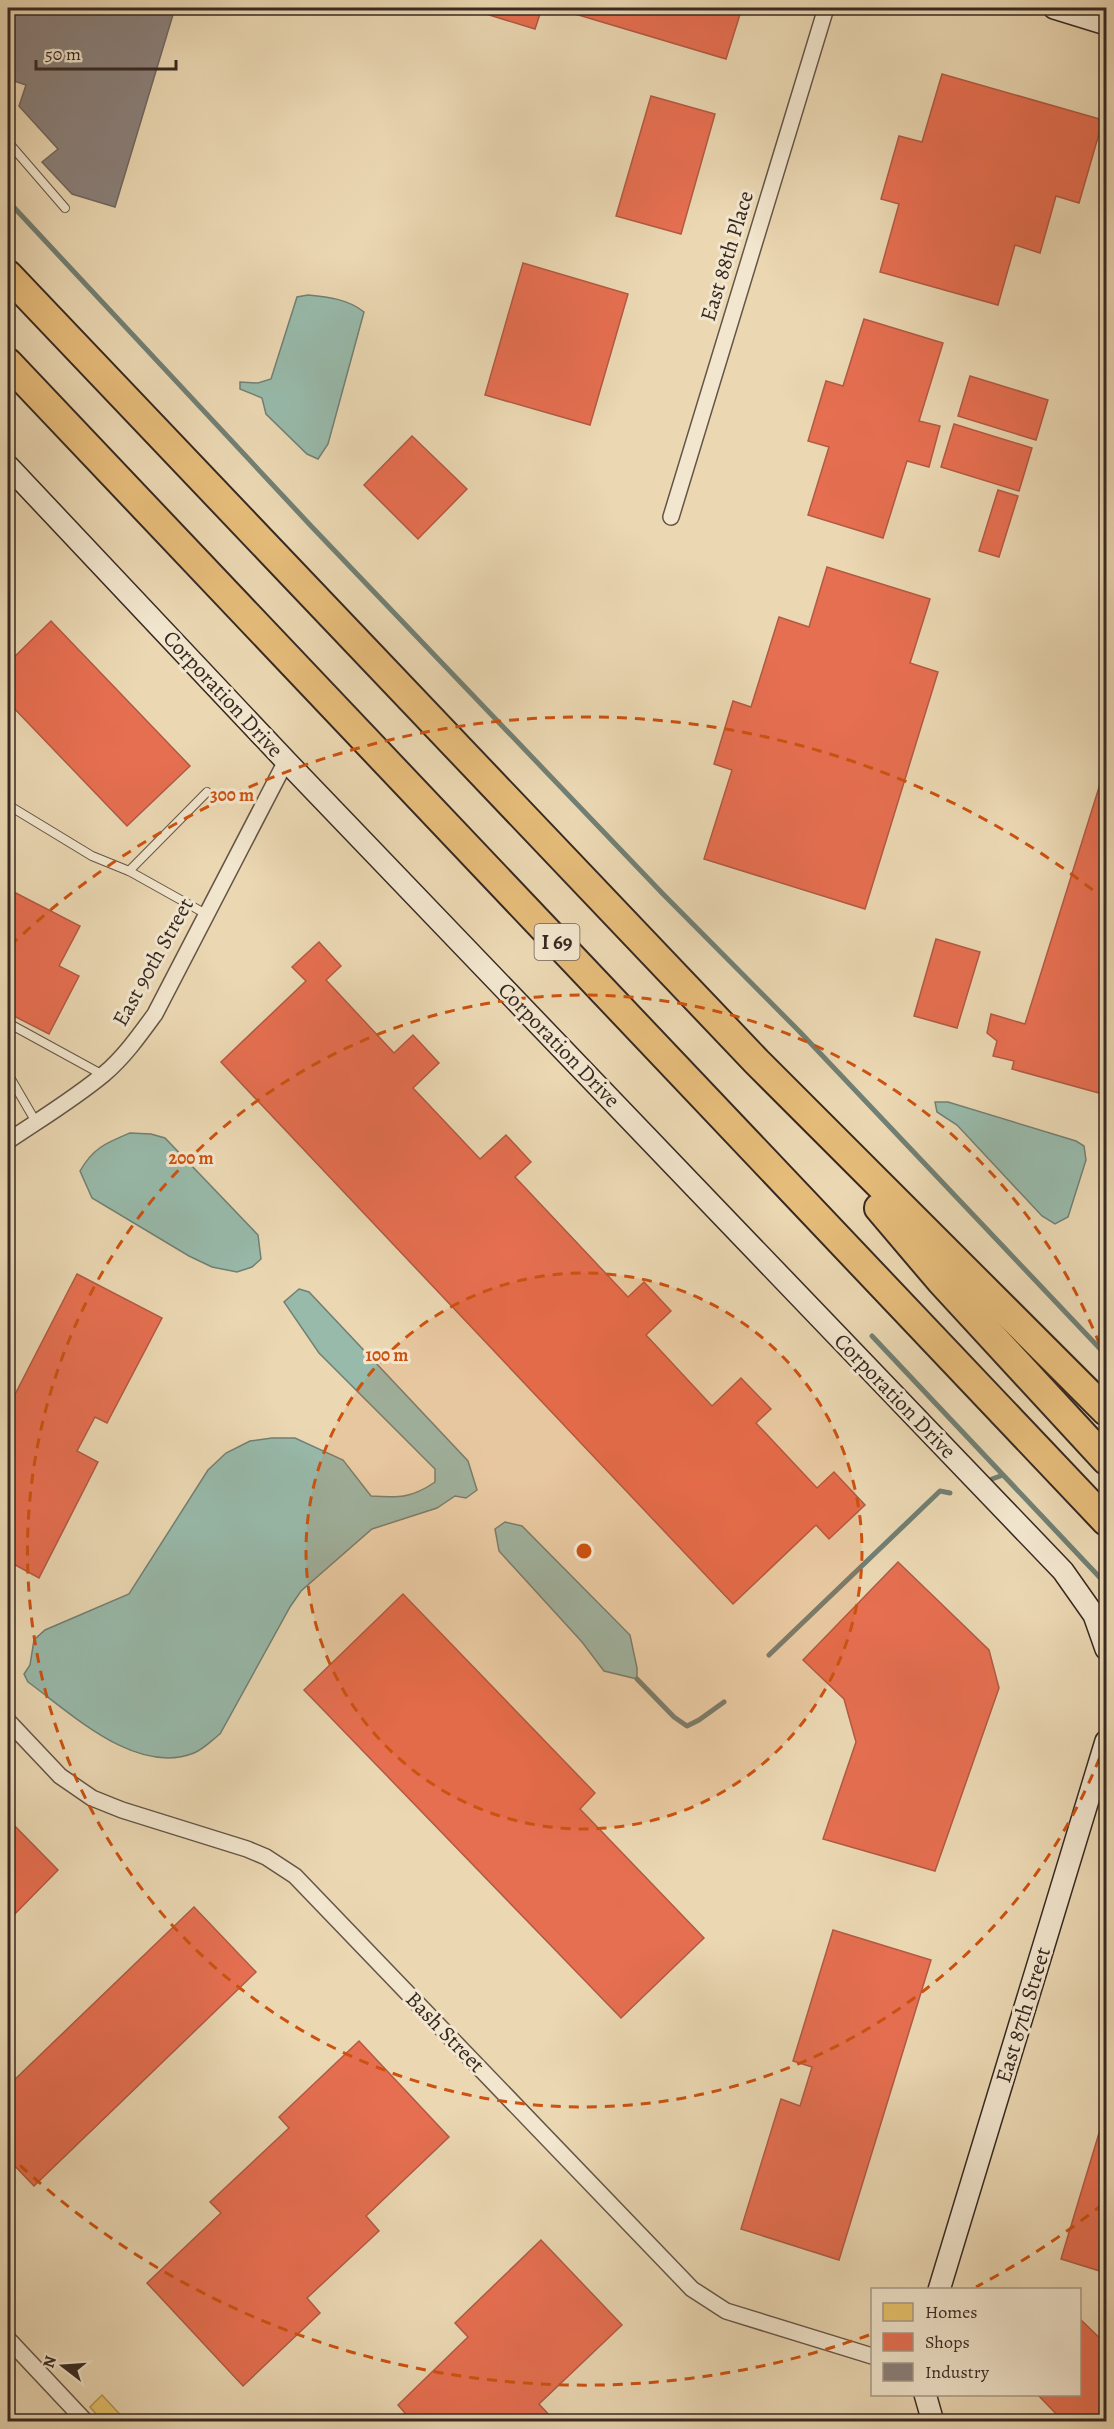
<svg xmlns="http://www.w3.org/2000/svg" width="1114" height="2429" viewBox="0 0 1114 2429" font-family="Alegreya,serif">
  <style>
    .water { fill: #98baab; stroke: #718074; stroke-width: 1.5 }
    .homes { fill: #e9c46a; stroke: #b49654; stroke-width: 1.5 }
    .shops { fill: #e76f51; stroke: #b25a43; stroke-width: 1.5 }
    .industry { fill: #8a817c; stroke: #716761; stroke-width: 1.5 }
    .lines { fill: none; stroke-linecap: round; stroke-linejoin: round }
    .stream { stroke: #718074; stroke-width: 5 }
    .lane-casing { stroke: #645546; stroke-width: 10 }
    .street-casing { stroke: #645546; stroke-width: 18 }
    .secondary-casing { stroke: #372922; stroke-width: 24 }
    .highway-casing { stroke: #372922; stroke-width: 32 }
    .lane { stroke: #f2e6ce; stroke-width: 8 }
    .street { stroke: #f2e6ce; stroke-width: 15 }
    .secondary { stroke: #f2e6ce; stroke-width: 21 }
    .highway { stroke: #e6bc7a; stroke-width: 28 }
    .ring { fill: none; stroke: #cd520f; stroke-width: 3; stroke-dasharray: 10 8 }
    .labels { text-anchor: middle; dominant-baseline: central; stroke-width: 6; stroke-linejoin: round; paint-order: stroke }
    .shield { fill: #f2e6ce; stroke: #6f6256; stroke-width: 1.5 }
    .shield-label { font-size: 21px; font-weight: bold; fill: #372922 }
    .street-label { font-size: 22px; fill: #372922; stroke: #f2e6ce }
    .centre { fill: #cd520f; stroke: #f2e6ce; stroke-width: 3 }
    .ring-label { font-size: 18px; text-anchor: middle; font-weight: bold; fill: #cd520f; stroke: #f2e6ce; stroke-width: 6; stroke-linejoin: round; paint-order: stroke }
  </style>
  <rect width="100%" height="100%" fill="#ebd8b3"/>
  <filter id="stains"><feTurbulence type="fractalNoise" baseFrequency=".00333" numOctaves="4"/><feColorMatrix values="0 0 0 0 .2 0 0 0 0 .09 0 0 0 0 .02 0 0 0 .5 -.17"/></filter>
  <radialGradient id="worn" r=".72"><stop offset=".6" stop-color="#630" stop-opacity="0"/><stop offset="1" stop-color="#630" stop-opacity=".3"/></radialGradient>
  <!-- water -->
  <g class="water">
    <path d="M308,295c20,2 40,4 56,17l-36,132 -10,15 -11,-5 -41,-40 -4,-16 -22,-9v-7l18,1 13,-4 26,-82z"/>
    <path d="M935,1102h13l128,39 8,5 2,14 -18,57 -13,7 -13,-8 -85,-91 -20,-13z"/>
    <path d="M130,1133l21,1 14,4 93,97 3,24 -9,8 -15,5 -25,-5 -23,-11 -97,-58 -12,-27c13,-23 26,-28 50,-38z"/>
    <path d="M299,1289l10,3 159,169 9,29 -11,8 -11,-2 -18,12 -65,21 -71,62 -11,16 -70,127c-8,6 -16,15 -26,19 -58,23 -122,-39 -166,-71l-4,-8 6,-9 4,-25 11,-10 84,-36 79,-124 18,-17 24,-12 22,-3h23l48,22 28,36c28,2 41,2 64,-14v-13l-116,-116 -35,-51z"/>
    <path d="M505,1522l17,4 108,109 7,33v11l-33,-8 -22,-29 -83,-91 -4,-22z"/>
  </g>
  <!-- homes -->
  <path class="homes" d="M102,2395l25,27h-24l-13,-15z"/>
  <!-- shops -->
  <g class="shops">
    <path d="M488,8h54l-7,21 -49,-15z"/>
    <path d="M555,8h187l-16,51z"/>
    <path d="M942,74l161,46 -24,83 -23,-7 -16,57 -25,-8 -17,60 -118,-33 19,-68 -18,-5 18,-63 23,6z"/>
    <path d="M651,96l64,18 -34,120 -65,-18z"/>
    <path d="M523,263l105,31 -38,131 -105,-30z"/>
    <path d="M864,319l79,24 -24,78 21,5 -11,41 -22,-6 -24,77 -75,-23 21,-68 -21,-6 18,-60 17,5z"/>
    <path d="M970,376l78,24 -12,40 -78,-24z"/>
    <path d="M954,424l78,24 -13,43 -78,-24z"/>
    <path d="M412,436l55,53 -49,50 -54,-54z"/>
    <path d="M998,490l20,6 -19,61 -20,-6z"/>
    <path d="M827,567l103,32 -20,64 28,9 -73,237 -161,-50 28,-89 -18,-6 19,-63 18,6 28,-90 30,10z"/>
    <path d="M51,621l139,145 -63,60 -119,-124v-39z"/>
    <path d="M1106,765v330l-94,-26 2,-8 -21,-5 4,-15 -10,-8 4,-19 34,10z"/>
    <path d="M8,889l72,37 -21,40 20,10 -30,58 -41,-21v-49l6,-12 -6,-4z"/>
    <path d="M936,939l44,13 -23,76 -43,-12z"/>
    <path d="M319,942l22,24 -15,14 68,73 19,-18 26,28 -26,25 67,71 26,-24 25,27 -16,15 113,120 16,-15 27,29 -25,24 66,71 29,-28 30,31 -15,14 61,65 17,-16 31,33 -36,34 -13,-14 -83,79 -512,-542 85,-81 -14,-14z"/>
    <path d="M77,1274l85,44 -55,105 -12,-6 -18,34 21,11 -59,116 -31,-17v-153z"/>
    <path d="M898,1562l91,88 10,38 -64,183 -112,-32 33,-97 -12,-43 -41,-39z"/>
    <path d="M403,1594l192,199 -15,16 124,129 -83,80 -317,-328z"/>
    <path d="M8,1819l50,51 -50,51z"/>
    <path d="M194,1907l62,65 -222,214 -26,-27v-73z"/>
    <path d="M833,1930l98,30 -92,300 -98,-31 40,-130 19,7 12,-39 -19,-6z"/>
    <path d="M359,2041l90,96 -83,79 13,15 -72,67 13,15 -77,73 -96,-103 74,-70 -11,-11 79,-74 -10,-11z"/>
    <path d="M1106,2110v163l-45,-14z"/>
    <path d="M541,2240l81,85 -83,79 13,14 -4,4h-152l9,-9 -7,-8 70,-68 -13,-14z"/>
    <path d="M1080,2319l26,25v78h-42l-27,-28h43z"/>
  </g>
  <!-- industry -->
  <path class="industry" d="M8,8h167l-60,199 -43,-13 -30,-32 16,-13 -39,-43 7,-21 -18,-6z"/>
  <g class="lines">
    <!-- stream -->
    <g class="stream">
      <path d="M8,201l304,326 351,367 136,137 307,324"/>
      <path d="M872,1336l234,248"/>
      <path d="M992,1479l11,-4"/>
      <path d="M769,1655l171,-164 10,2"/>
      <path d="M637,1679l37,38 13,9 12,-6 25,-18"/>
    </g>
    <!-- lane casing -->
    <g class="lane-casing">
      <g id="lane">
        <path d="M8,142l57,66"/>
        <path d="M8,805l84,51 37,15"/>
        <path d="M206,914l-77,-43 78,-79"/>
        <path d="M8,1023l95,52"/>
        <path d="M8,1074l28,48"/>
      </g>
    </g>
    <!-- street casing -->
    <g class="street-casing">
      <g id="street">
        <path d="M671,517l155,-509"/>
        <path d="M8,1141c31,-21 66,-42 96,-67 20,-17 35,-38 51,-60l131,-253"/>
        <path d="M8,1721l52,55 32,22 30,12 125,39 19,8 29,19 397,413 34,22 146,45"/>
        <path d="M8,2339l78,83"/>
      </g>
    </g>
    <!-- secondary casing -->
    <g class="secondary-casing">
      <g id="secondary">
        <path d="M1054,8l52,16"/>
        <path d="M8,466l278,295 777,810 31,44 12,34"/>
        <path d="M939,2290l167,-549"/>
        <path d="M925,2394l8,28"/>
      </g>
    </g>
    <!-- highway casing -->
    <g class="highway-casing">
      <g id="highway">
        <path d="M8,275l749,787 349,349"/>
        <path d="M8,363l1098,1158"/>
        <path d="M879,1208l62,73 165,179"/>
      </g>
    </g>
    <!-- lane -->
    <use href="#lane" class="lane"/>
    <!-- street -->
    <use href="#street" class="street"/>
    <!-- secondary -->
    <use href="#secondary" class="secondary"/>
    <!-- highway -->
    <use href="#highway" class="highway"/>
  </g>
  <!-- distance rings -->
  <circle cx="584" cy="1551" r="278" fill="#cd520f" fill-opacity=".12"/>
  <g class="ring">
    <circle cx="584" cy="1551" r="278"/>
    <path d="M1106 1741A556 556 0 1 1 1106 1361"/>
    <path d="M1103 2204A834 834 0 0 1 976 2287M869 2335A834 834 0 0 1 10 2156M10 946A834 834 0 0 1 1103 898"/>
  </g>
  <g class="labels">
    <!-- shield labels -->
    <rect class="shield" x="534.5" y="924" width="45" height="36" rx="4.5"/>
    <g class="shield-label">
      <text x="557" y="942">I 69</text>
    </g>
    <!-- street labels -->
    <g class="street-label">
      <text transform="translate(727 256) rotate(-73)">East 88th Place</text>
      <text transform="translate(223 694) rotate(47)">Corporation Drive</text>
      <text transform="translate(153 962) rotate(-61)">East 90th Street</text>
      <text transform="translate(559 1045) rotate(46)">Corporation Drive</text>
      <text transform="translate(895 1396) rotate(46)">Corporation Drive</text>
      <text transform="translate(1023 2015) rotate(-73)">East 87th Street</text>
      <text transform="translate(445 2032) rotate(46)">Bash Street</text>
    </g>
  </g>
  <circle cx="584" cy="1551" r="9" class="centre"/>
  <g class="ring-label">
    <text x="232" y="801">300 m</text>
    <text x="191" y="1164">200 m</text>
    <text x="387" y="1361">100 m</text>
  </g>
  <!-- margin -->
  <rect width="1114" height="2429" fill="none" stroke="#ebd8b3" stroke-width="30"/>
  <rect x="9" y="9" width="1096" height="2411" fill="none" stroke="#372922" stroke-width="3"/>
  <rect x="15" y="15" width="1084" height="2399" fill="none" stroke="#372922" stroke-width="1.5"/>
  <!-- legend -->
  <rect x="871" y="2288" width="210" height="108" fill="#f2e6ce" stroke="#a79a89" stroke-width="1.5"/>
  <rect x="883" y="2303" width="30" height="18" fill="#e9c46a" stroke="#a79a89" stroke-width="1.5"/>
  <text x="925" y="2318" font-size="18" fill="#372922">Homes</text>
  <rect x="883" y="2333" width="30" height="18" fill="#e76f51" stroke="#a79a89" stroke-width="1.5"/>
  <text x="925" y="2348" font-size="18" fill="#372922">Shops</text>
  <rect x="883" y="2363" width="30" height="18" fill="#8a817c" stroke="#a79a89" stroke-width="1.5"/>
  <text x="925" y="2378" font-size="18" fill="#372922">Industry</text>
  <!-- north arrow -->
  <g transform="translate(63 2366) rotate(287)" stroke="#f2e6ce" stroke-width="4.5" paint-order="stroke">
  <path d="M0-4.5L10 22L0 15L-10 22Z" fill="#372922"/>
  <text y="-9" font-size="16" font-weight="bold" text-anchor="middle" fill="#372922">N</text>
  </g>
  <!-- scale -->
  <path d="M36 60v9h140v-9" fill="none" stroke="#372922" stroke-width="3"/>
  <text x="45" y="60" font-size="18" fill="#372922" stroke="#f2e6ce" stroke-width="4.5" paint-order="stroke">50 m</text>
  <rect width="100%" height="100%" filter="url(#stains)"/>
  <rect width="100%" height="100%" fill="url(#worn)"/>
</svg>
